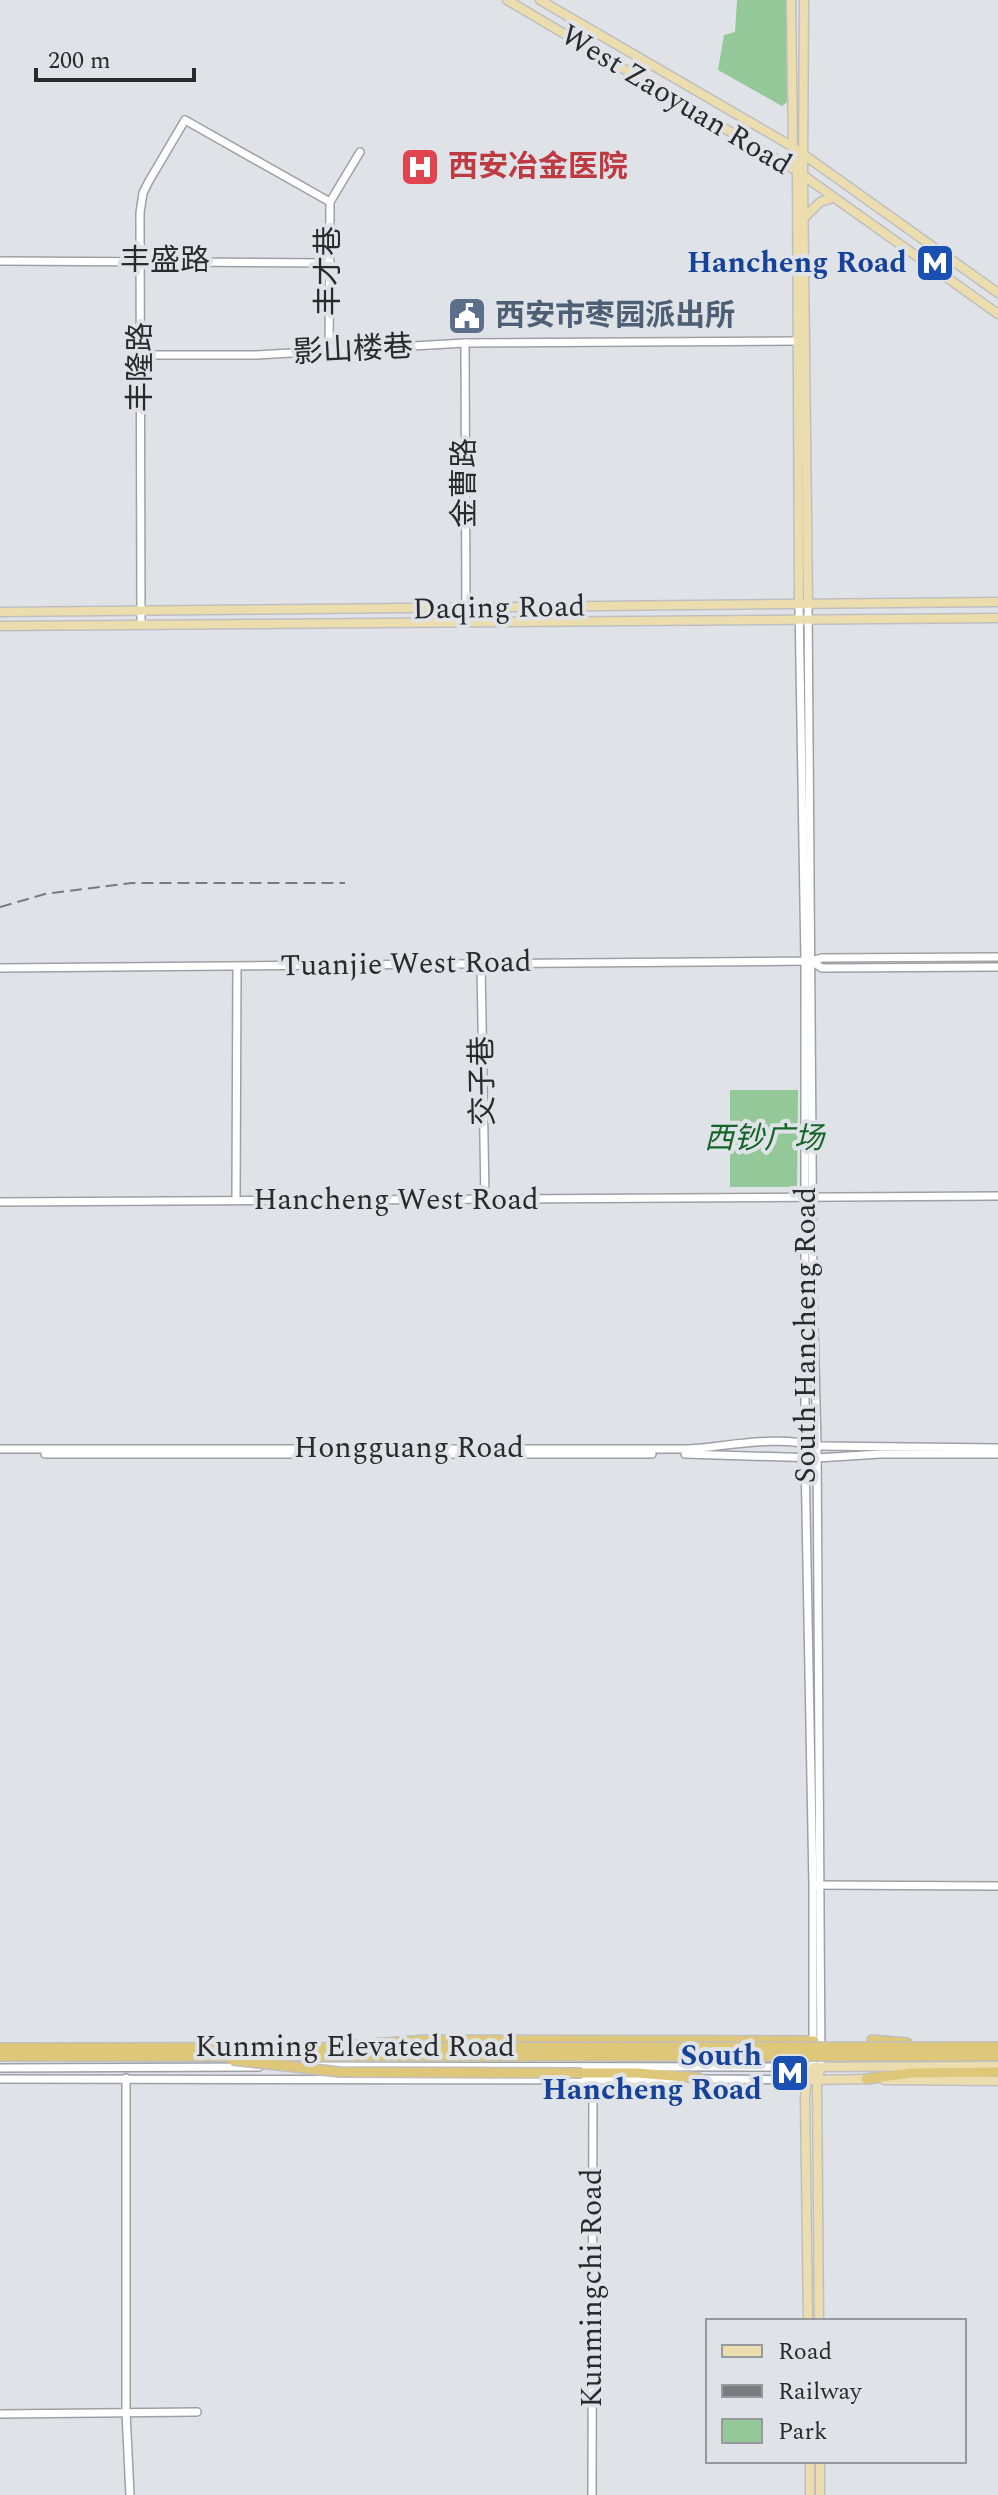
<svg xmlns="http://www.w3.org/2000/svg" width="998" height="2495" viewBox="0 0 998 2495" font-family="Spectral,'Noto Sans SC',serif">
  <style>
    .green { fill: #95c899 }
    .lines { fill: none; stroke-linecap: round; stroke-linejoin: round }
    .secondary-casing { stroke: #9da1a5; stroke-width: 10 }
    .primary-casing { stroke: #bfbfc0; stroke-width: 11 }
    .highway-casing { stroke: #bfbfc0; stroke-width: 12 }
    .secondary { stroke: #fff; stroke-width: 7 }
    .primary { stroke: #ecddaf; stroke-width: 8 }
    .highway { stroke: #dfc77a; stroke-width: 9 }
    .rail { stroke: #797b7e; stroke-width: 2; stroke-dasharray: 12 6; stroke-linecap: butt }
    .highway-bridge-casing { stroke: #bfbfc0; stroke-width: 12; stroke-linecap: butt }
    .highway-bridge { stroke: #dfc77a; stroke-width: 9 }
    .labels { text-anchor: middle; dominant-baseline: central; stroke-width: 8; stroke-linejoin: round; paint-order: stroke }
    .street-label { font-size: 30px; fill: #292a2c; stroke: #dfe3e8 }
    .health-label { font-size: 30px; font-weight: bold; fill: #be3a42; stroke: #dfe3e8; text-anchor: start }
    .transit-label { font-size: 30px; font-weight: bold; fill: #164399; stroke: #dfe3e8; text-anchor: end }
    .service-label { font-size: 30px; font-weight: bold; fill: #4e5e75; stroke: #dfe3e8; text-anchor: start }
    .park-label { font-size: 30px; font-style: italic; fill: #156527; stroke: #dfe3e8 }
  </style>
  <rect width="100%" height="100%" fill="#dfe3e8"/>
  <!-- green -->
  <g class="green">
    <path d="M737,0h49l1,102 -5,4 -64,-36 6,-35 11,-3z"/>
    <path d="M730,1090h68l-1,97h-67z"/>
  </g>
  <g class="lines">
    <!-- secondary casing -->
    <g class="secondary-casing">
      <g id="secondary">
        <path d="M0,261l330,2"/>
        <path d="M465,343l1,279"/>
        <path d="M329,351l1,-149 30,-50"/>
        <path d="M141,355h115l209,-12 338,-2"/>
        <path d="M808,603l5,683 4,160 4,621"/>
        <path d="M141,624l-1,-411 3,-20 6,-12 36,-61 145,82"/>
        <path d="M811,961l11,7 176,-1"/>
        <path d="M481,964l4,234"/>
        <path d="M0,968l811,-7 11,-3 176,-1"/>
        <path d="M236,1200l1,-234"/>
        <path d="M0,1202l998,-6"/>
        <path d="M0,1449h689c41,-3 89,-14 128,-3l181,2"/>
        <path d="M45,1454h607"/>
        <path d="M685,1454l132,4 63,-4h118"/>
        <path d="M815,1885l183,1"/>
        <path d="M319,2066l494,1v-182l-8,-428v-496l-6,-358"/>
        <path d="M0,2068l259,-1"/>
        <path d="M126,2078v334l4,83"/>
        <path d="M0,2079l674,1"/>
        <path d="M694,2079l113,1"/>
        <path d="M0,2414l197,-2"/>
        <path d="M592,2495l1,-414"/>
      </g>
    </g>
    <!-- primary casing -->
    <g class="primary-casing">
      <g id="primary">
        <path d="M507,0l290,171 201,143"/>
        <path d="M540,0l253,147 205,146"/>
        <path d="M791,0l2,147 4,24 2,432"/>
        <path d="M804,0l-1,176 5,427"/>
        <path d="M804,218l16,-16 13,-4"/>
        <path d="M0,612l998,-10"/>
        <path d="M0,626l998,-8"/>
        <path d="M812,2080l59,-1"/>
        <path d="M884,2080l114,1"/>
        <path d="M808,2321l-3,-224 2,-17 6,-13 185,-1"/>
        <path d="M819,2321l-2,-241 4,-13"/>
        <path d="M810,2461v34"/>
        <path d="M820,2461v34"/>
      </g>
    </g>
    <!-- highway casing -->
    <g class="highway-casing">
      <g id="highway">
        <path d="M872,2040l35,3"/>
        <path d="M357,2045l70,-5 387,1"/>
        <path d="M582,2073h55l62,5"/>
        <path d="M866,2079l46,-6 86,-1"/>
      </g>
    </g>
    <!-- secondary -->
    <use href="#secondary" class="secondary"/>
    <!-- primary -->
    <use href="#primary" class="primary"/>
    <!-- highway -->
    <use href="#highway" class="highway"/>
    <!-- rail -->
    <path class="rail" d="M0,907l45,-13 87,-11h213"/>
    <!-- highway-bridge casing -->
    <g class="highway-bridge-casing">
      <g id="highway-bridge">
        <path d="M0,2048l998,-1"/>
        <path d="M0,2056h998"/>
        <path d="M232,2060l108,12 242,1"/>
      </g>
    </g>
    <!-- highway-bridge -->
    <use href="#highway-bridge" class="highway-bridge"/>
  </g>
  <!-- icons -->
  <defs>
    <g id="hospital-square" transform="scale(2)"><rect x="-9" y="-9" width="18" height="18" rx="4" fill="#e0444e" stroke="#dfe3e8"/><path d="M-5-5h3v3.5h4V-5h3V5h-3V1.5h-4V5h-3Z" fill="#fff"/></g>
    <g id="metro-square" transform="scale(2)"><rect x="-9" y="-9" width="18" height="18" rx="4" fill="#1a4fb4" stroke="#dfe3e8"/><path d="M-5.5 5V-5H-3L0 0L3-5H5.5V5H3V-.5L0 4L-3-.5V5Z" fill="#fff"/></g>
    <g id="civic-square" transform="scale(2)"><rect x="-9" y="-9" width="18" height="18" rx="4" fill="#5c6f8a" stroke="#dfe3e8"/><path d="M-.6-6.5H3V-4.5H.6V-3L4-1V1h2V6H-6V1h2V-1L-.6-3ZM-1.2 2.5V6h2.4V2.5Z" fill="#fff"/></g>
  </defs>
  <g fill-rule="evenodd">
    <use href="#hospital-square" x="420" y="167"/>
    <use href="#metro-square" x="935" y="263"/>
    <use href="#civic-square" x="467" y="316"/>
    <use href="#metro-square" x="790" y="2073"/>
  </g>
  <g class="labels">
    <!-- street labels -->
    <g class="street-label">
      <text transform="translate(676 100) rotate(31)">West Zaoyuan Road</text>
      <text x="165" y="261">丰盛路</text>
      <text transform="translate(329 271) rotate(-90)">丰才巷</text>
      <text transform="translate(353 350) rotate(-3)">影山楼巷</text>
      <text transform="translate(141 367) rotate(-90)">丰隆路</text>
      <text transform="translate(465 483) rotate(-90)">金曹路</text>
      <text transform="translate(499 608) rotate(-1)">Daqing Road</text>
      <text transform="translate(406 964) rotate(-1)">Tuanjie West Road</text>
      <text transform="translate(483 1081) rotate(-91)">交子巷</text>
      <text x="396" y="1200">Hancheng West Road</text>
      <text transform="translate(806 1335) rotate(-90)">South Hancheng Road</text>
      <text x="409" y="1448">Hongguang Road</text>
      <text x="355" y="2047">Kunming Elevated Road</text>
      <text transform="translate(592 2288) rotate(-90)">Kunmingchi Road</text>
    </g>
    <!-- health labels -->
    <g class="health-label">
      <text x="448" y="167">西安冶金医院</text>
    </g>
    <!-- transit labels -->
    <g class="transit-label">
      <text x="907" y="263">Hancheng Road</text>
      <text x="762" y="2056">South<tspan x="762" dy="34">Hancheng Road</tspan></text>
    </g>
    <!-- service labels -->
    <g class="service-label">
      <text x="495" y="316">西安市枣园派出所</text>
    </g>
    <!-- park labels -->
    <g class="park-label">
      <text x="764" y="1139">西钞广场</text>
    </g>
  </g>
  <!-- legend -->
  <rect x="706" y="2319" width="260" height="144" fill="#dfe3e8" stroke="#96999d" stroke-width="2"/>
  <rect x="722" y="2345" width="40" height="12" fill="#ecddaf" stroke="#96999d" stroke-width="2"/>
  <text x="778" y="2359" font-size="24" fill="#292a2c">Road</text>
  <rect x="722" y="2385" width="40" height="12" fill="#797b7e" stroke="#96999d" stroke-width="2"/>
  <text x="778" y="2399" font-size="24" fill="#292a2c">Railway</text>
  <rect x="722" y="2419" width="40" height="24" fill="#95c899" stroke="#96999d" stroke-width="2"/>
  <text x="778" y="2439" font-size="24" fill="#292a2c">Park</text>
  <!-- scale -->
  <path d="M36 68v12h158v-12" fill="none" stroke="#292a2c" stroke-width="4"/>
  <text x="48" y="68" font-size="24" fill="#292a2c" stroke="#dfe3e8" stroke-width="6" paint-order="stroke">200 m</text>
</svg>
